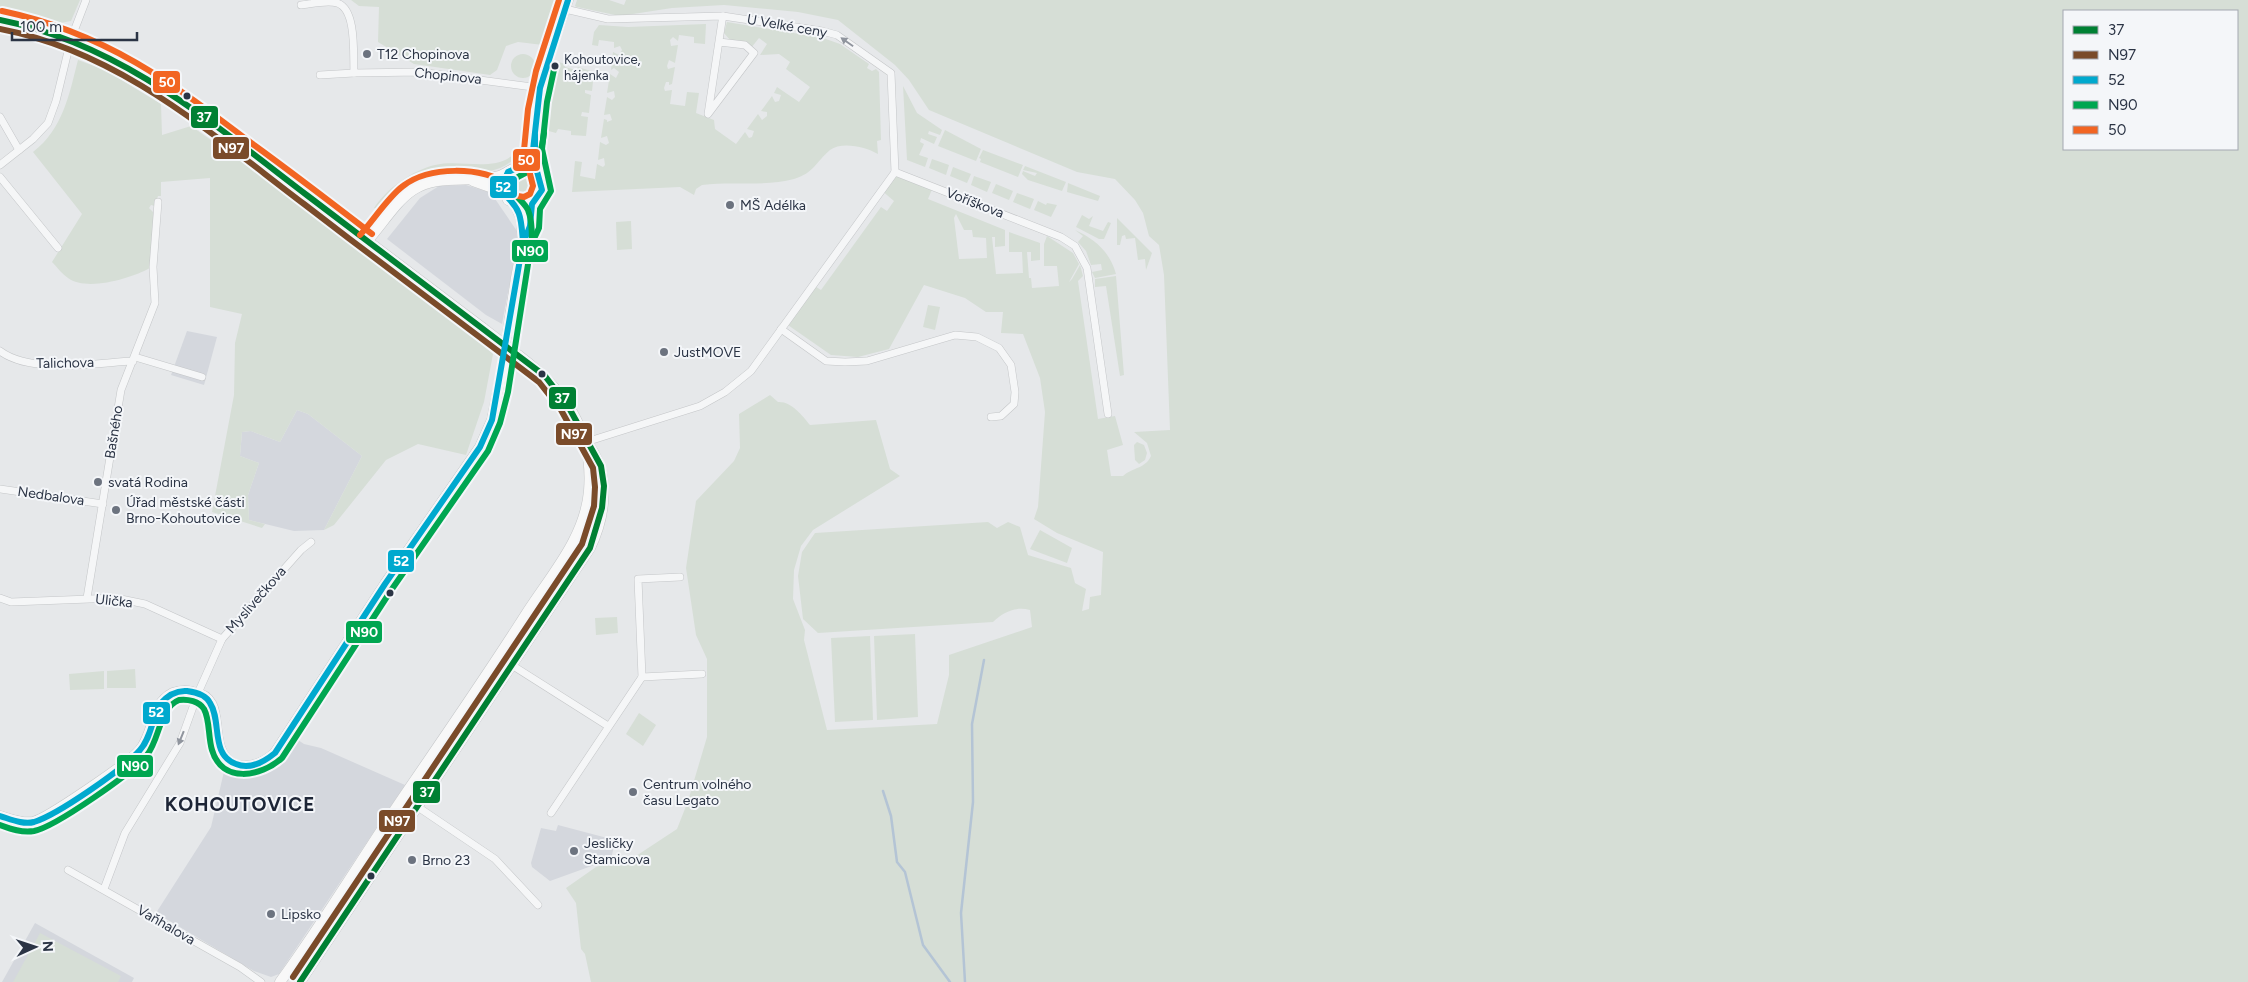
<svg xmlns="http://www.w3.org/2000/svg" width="2248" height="982" viewBox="0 0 2248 982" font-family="Figtree,sans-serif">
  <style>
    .built { fill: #d4d7dd }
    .green { fill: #d6ded6; fill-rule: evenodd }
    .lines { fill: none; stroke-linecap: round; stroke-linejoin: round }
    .stream { stroke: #b4c4d5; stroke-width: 2.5 }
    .secondary-tunnel { stroke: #c1c4c9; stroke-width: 10; stroke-dasharray: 10 5; stroke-linecap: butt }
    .street-casing { stroke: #c4c6c8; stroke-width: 8 }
    .secondary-casing { stroke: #c4c6c8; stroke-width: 11 }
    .street { stroke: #f5f6f7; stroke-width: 7 }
    .secondary { stroke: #f8f8f8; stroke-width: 10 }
    .secondary-bridge-casing { stroke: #c4c6c8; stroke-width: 11; stroke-linecap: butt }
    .secondary-bridge { stroke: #f8f8f8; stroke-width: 10 }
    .bus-1-casing { stroke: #f4f6f9; stroke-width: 10 }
    .bus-2-casing { stroke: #f4f6f9; stroke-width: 10 }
    .bus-3-casing { stroke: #f4f6f9; stroke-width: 10 }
    .bus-4-casing { stroke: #f4f6f9; stroke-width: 10 }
    .bus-5-casing { stroke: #f4f6f9; stroke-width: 10 }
    .bus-1 { stroke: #008033; stroke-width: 6 }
    .bus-2 { stroke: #7a4b2a; stroke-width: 6 }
    .bus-3 { stroke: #00a9ce; stroke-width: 6 }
    .bus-4 { stroke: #00a651; stroke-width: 6 }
    .bus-5 { stroke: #f26522; stroke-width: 6 }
    .oneway { fill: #90959e }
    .poi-dot { fill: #6c737f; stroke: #f4f6f9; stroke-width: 2 }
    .bus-dot { fill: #2b3445; stroke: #f4f6f9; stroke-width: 2 }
    .labels { text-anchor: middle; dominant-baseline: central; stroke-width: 4; stroke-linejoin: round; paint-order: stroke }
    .bus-label { font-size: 13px; fill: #2b3445; stroke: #f4f6f9; text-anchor: start }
    .street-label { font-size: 14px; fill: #2b3445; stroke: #f4f6f9 }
    .poi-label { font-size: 14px; fill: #2b3445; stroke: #f4f6f9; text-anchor: start }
    .district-label { font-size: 19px; font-weight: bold; letter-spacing: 1px; fill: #1d2536; stroke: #f4f6f9 }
    .line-badge { stroke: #f4f6f9; stroke-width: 2 }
    .badge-label { font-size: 14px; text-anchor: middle; font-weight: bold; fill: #fff }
  </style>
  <rect width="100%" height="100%" fill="#e6e8ea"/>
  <!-- built -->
  <g class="built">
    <path d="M466,185l25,8 28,41 -17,90 -16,-9 -99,-76 33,-41 19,-12z"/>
    <path d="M187,331l30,6 -13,48 -33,-10z"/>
    <path d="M297,410l11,4 54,42 -38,74 -30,1 -45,-11 -1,-25 11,-32 -19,-7 2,-24 9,-1 29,11z"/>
    <path d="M292,736l12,8 17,4 84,37 -126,189 -8,3 -17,-6 -98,-58 55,-86 15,-64 10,6 16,3 20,-10z"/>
    <path d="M558,825l53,14 -2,6 5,1 -3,13 -61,22 -18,-14 -1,-4 10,-35 15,3z"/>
    <path d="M35,923l99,55 -2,4h-130z"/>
  </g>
  <!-- green -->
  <g class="green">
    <path d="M0,0h80l-9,21 -16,3 -55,-13z"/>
    <path d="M351,0h207l-15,45 -25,-3 -12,4 -9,24 -7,5 -76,-11 -36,-22 1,-35 -20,-1z"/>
    <path d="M577,0h32l15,5 2,-5h1622v982h-1657l-6,-28 -4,-5 -5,-46 -10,-15 30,-21 40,-11 41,-27 11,-28 19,-64v-78l-11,-24 -10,-67 10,-67 38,-40 6,-13 -1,-34 31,-19 8,7c13,-1 24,13 32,23l66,-5 14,49 10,7 -87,54 -12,16 -7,24 -1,29 12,31 -1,10 23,90 110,-6 12,-49v-20l83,-28 -2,-17c-14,-4 -27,2 -37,12l-175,11 -15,-14 -5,-43 4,-24 13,-19 173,-11 9,6 11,-6 12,5 8,28 43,13 4,15 11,6 -4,22 7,-2 1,-12 11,-2 2,-43 -46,-19 -23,-14 4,-12 7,-95 -5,-34 -17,-44 -22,-1 2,-21h-17l-21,-14 -41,-13 -35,64 -31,8 -27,-2 -46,-32 28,-38 8,5 60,-83 6,4 7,-10 -13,-11 14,-18 38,15 -5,12 77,31v16l-10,1v-10h-3l4,37 27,-1 -1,-21h-13v-20l31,11v17l-9,1v-9h-4l2,26h2l1,10 27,-2 -2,-20h-13v-22l3,-8 26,17 6,11 -10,18 3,-3 8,-14 3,11 -5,5 20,138 17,-3 8,29 -16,5 4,26h12c10,-9 22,-7 28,-20l-4,-13 -13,-11 36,-2 -6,-155 -5,-30 -10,-9 -6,-23 -8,-13 -20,-21 -38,-7 -148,-62 -20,-30 -14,-15 -57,-45 -40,-8 -74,-7 -52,3 -52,8 -43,-9 -2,-1zM2064,11h173v138h-173zM956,214l8,16h8l1,7 13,1 1,20 -28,1 -5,-41z"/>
    <path d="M727,22l96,16 17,6 29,20 -2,4 5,3 4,-2 3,3 2,68 -4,1 1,13c-12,-7 -36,-13 -48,-4 -14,12 -16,23 -36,29 -29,8 -62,2 -92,6l-6,4 -2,6 -14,-8 -108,5 3,-31 7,1 -2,14 15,3 2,-15 6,3 2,-2 -1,-7 -6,2 2,-18 6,3 3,-2 -2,-7 -6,2 3,-19 3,1v2l5,-2 -2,-6 -6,1 3,-18 5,3 3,-3 -1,-6 -7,2 3,-19 6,4 3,-6 -5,-4 -3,2 2,-18 6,3 3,-5 -2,-4 -6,2v-6l-15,-2 -1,6 -6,-1 2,-13 5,-7 29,2 78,-3 -1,20 -11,-1v-6l-15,-2 -1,6 -5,-4 -3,3 1,6 7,-1 -3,18 -6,-3 -2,6 1,3 7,-2 -3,17 -3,1v-3h-3l-2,6 1,3 7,-1 -2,14 15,2 2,-14 12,1 -3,20 18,7 1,9 21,15 9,-12 4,6 3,-1 2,-6 -7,-2 11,-15 4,6 5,-4v-4l-6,-1 11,-15 3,6 4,-1 2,-6 -7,-2 3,-6 22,15 11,-15 -24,-18 4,-7 -11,-8 -19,1 7,-11 -8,-6 -8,10 -21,-8 -6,-7z"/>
    <circle cx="523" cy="66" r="12"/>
    <path d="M78,60l27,10 56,34 1,31 29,-9 104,73 168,128 30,27 -9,48 -18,53 -48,-11 -32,16 -52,65 -10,5 38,-74 -54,-42 -11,-4 -17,32 -29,-11 -9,1 -2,24 19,7 -11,32 1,25 16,4 -3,4 -50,-16 22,-117 1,-52 7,-29 -32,-7v-129l-49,4v14h-3l-3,10 -4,-1 -2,3 5,5 -4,55c-18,10 -63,24 -82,10 -6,-4 -11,-11 -16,-16l30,-48 -49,-62c30,-23 36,-57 45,-92z"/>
    <path d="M559,62l6,2v3l11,3 2,-3 16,5 -2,19 -7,-1v3l6,2 -2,18 -7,-1 -1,4 7,1 -2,19 -15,-1v-4l-13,-2 -2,4 -11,-3z"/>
    <path d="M903,86l14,27 25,17 -2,5 -11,-4 -1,3 9,3 -3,7 -13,-6 -1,4 4,2 -5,11 9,3 -3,9 -18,-7z"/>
    <path d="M945,130l36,19 -5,12 -38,-15z"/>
    <path d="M522,143c-4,16 -16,25 -32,28l-1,3c-56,1 -64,-12 -105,36l-10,-2c12,-19 39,-38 61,-43 29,-7 70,12 87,-22z"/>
    <path d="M983,150l40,15 -5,12 -38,-15 1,-3 -2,-1z"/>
    <path d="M932,159l17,6 -3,10 -17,-7z"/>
    <path d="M1025,166l41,16 -4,9 -34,-11 -6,-6 1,-3 12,5 2,-3 -14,-3z"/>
    <path d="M953,167l18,7 -4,9 -17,-7z"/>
    <circle cx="522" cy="186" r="13"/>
    <path d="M974,176l17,6 -4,10 -16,-7z"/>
    <path d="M1068,183l32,13 -2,5 -31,-9z"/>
    <path d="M996,184l17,7 -4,9 -17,-7z"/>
    <path d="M1017,193l17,6 -4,10 -17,-7z"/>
    <path d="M1038,201l8,4 1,-2 10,2 -6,12 -17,-7z"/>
    <path d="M1082,215l7,4 4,-3 -4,10 14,5 5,-9 3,1 -7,16h-5l-23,-12z"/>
    <path d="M1117,218l35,35 -6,17 -1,-11 -7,1 -3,-22 -9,1 -1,-4 -3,1 -2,9h-3z"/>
    <path d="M631,221l1,28 -15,1 -1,-28z"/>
    <path d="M1075,230c20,9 35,22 41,44l-21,4 -3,-6 10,-2 -1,-6 -10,1 -5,-14 -8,-9 5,-6z"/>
    <path d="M1116,276l8,99 -4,1 -14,-90 -11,1v-8z"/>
    <path d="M928,305l12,2 -5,23 -12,-3z"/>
    <path d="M1137,442l7,3 3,8 -2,7 -6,4 -4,-4 -1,-15z"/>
    <path d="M593,497l6,1c-6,54 -52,106 -81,150h-4l-1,-5 70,-107z"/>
    <path d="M1040,530l32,18 -5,15 -37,-14z"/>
    <path d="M617,617l1,16 -22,2 -1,-17z"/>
    <path d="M915,634l3,83 -41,3 -3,-84z"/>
    <path d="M870,636l3,84 -38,2 -4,-84z"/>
    <path d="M135,669l1,19h-29v-17z"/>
    <path d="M104,671v18l-34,1 -1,-16z"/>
    <path d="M490,677l6,4 -74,109h-3l-2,-5z"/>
    <path d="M639,713l17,12 -13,21 -17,-12z"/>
    <path d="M400,814l3,2v3l-24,37 -6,-4z"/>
    <path d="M351,884l7,4 -32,47 -5,-4z"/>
    <path d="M40,933l81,43 -3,6h-105z"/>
    <path d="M319,937l4,3 -30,42 -1,-3z"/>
  </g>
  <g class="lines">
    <!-- stream -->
    <g class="stream">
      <path d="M883,791l8,25 6,46 8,10 18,73 27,37"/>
      <path d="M965,982l-4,-69 12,-111 -1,-78 12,-64"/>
    </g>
    <!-- secondary-tunnel -->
    <path class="secondary-tunnel" d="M504,361l4,-30"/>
    <!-- street casing -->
    <g class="street-casing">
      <g id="street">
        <path d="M301,5c10,-1 26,-5 36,-2 20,6 16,52 17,70l66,-1 120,16"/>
        <path d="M565,9l43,10 115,-3 99,15 15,4 54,38 4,99"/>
        <path d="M719,42l26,3 9,8 -46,61 14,-93 1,-5"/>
        <path d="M320,75l34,-2"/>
        <path d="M0,117l19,33"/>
        <path d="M0,165l33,-26 15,-16 8,-22 15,-62 15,-39"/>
        <path d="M895,172l166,65 14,9 12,22 21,146"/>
        <path d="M0,177l58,71"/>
        <path d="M781,329l45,32 19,1 22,-1 88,-26 22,2 22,11 12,17 4,27 -1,12 -13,12 -10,1"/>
        <path d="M0,351c31,23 95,12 133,10"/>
        <path d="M135,357l67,20"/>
        <path d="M586,442l114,-36 25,-14 26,-21 144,-199"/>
        <path d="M0,489l103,15"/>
        <path d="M0,598l11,4 105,-4 29,6 77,35"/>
        <path d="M87,598l34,-208 34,-87 -2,-36 5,-65"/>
        <path d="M499,657l109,69"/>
        <path d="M642,677l60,-3"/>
        <path d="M403,797l92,62 43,46"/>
        <path d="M551,813l91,-136 -4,-98 42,-2"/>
        <path d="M68,870l172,97 21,15"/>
        <path d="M104,889l21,-56 55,-90 18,-50 24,-54 79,-89 10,-8"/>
      </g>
    </g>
    <!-- secondary casing -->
    <g class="secondary-casing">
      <g id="secondary">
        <path d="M0,20c64,10 120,40 173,74l311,235"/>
        <path d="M537,172c-13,-54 13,-121 31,-172"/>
        <path d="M473,181l31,11"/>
        <path d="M515,204l6,14 2,21"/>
        <path d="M367,241c15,-16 28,-39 46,-51 26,-17 57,-6 86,-14 8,-2 14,-10 24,-10 5,0 10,2 13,6 13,13 4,31 -13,34l-15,-6 -5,-12 4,-15"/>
        <path d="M508,331l8,-53 7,-36 7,-16 2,-22"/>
        <path d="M0,816c10,3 22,8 33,6 14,-3 97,-60 107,-72 15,-18 10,-45 33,-57 6,-2 13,-3 19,-1 27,4 22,27 26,47 5,33 35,34 57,14l110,-169 95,-137 12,-27 12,-59"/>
        <path d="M280,982c44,-60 82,-124 124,-186 42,-61 84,-122 124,-185 24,-37 57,-74 61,-120 5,-62 -25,-101 -71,-136"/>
        <path d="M300,982l290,-434c16,-33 21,-75 -3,-105"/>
      </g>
    </g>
    <!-- street -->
    <use href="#street" class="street"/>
    <!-- secondary -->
    <use href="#secondary" class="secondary"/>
    <!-- secondary-bridge casing -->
    <g class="secondary-bridge-casing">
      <path id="secondary-bridge" d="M484,329l34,26"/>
    </g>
    <!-- secondary-bridge -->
    <use href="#secondary-bridge" class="secondary-bridge"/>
    <!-- bus-1 casing -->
    <g class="bus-1-casing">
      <path id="bus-1" d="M0,20c121,24 212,103 308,176 79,60 158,120 237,180l23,30 33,60 3,20 -2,22 -12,40 -290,434"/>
    </g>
    <!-- bus-2 casing -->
    <g class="bus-2-casing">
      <path id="bus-2" d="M0,29c120,23 210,104 304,175 78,60 157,119 235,178l22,28 32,58 2,19 -1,19 -12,38 -289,433"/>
    </g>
    <!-- bus-3 casing -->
    <g class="bus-3-casing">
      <g id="bus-3">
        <path d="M524,241l6,-15 2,-22 10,-14 -7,-26v-29"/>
        <path d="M0,816c10,3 23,9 34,6 23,-7 90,-53 106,-72 11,-12 12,-31 20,-46 7,-8 15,-14 27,-13 8,1 19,4 23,12 12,18 0,52 26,61 14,6 28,-2 39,-11l110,-169 95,-137 12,-27 31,-178c-2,-23 -1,-32 -19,-48l-1,-11 5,-11 13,-6 12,-16 7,-62 28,-88"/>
      </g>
    </g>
    <!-- bus-4 casing -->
    <g class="bus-4-casing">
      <g id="bus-4">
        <path d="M532,241c0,-10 0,-22 -4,-31 -4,-9 -19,-17 -16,-27 2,-6 11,-8 15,-11 13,-10 15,-24 17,-39"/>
        <path d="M0,825c11,4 22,8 34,6 21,-4 100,-59 113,-76 13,-16 12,-47 32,-55 9,-1 20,1 25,9 6,11 4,28 8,41 10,34 49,27 70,8l110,-169 96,-138 12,-28 8,-31 23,-147 8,-17 1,-19 11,-18 -9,-42 5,-47 8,-37"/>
      </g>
    </g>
    <!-- bus-5 casing -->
    <g class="bus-5-casing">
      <g id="bus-5">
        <path d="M2,11c104,22 169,71 252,134 40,29 79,59 118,89"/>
        <path d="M360,235c13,-14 28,-38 43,-49 26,-20 78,-20 106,-1 4,3 4,8 9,11l6,1 6,-3 3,-8 -9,-36 4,-41 8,-38 23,-71"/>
      </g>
    </g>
    <!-- bus-1 -->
    <use href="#bus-1" class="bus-1"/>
    <!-- bus-2 -->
    <use href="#bus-2" class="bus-2"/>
    <!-- bus-3 -->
    <use href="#bus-3" class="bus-3"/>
    <!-- bus-4 -->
    <use href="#bus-4" class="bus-4"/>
    <!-- bus-5 -->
    <use href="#bus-5" class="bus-5"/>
  </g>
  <!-- one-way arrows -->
  <defs><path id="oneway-solid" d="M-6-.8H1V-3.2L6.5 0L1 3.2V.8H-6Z" transform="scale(1.25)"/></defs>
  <g class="oneway">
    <use href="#oneway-solid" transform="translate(847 42) rotate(-145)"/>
    <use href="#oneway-solid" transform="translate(181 738) rotate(112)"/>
  </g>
  <!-- markers -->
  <g class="poi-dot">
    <circle cx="367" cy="54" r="5"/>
    <circle cx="730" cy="205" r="5"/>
    <circle cx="664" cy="352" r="5"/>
    <circle cx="98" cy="482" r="5"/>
    <circle cx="116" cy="510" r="5"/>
    <circle cx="633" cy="792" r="5"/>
    <circle cx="574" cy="851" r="5"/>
    <circle cx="412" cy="860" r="5"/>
    <circle cx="271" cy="914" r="5"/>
  </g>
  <g class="bus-dot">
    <circle cx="555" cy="66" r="4.5"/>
    <circle cx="187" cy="96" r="4.5"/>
    <circle cx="542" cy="374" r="4.5"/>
    <circle cx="390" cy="593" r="4.5"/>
    <circle cx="371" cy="876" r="4.5"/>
  </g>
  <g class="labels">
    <!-- bus labels -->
    <g class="bus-label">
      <text x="564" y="59">Kohoutovice,<tspan x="564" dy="16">hájenka</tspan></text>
    </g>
    <!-- street labels -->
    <g class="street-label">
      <text transform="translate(787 26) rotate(10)">U Velké ceny</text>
      <text transform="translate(448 76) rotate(6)">Chopinova</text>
      <text transform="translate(975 203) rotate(21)">Voříškova</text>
      <text transform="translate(65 363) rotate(-1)">Talichova</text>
      <text transform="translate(114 432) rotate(-81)">Bašného</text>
      <text transform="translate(51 496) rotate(8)">Nedbalova</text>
      <text transform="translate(256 600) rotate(-49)">Myslivečkova</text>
      <text transform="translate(114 601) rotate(6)">Ulička</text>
      <text transform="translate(166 925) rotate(30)">Vaňhalova</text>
    </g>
    <!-- poi labels -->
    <g class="poi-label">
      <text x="377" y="54">T12 Chopinova</text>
      <text x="740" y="205">MŠ Adélka</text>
      <text x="674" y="352">JustMOVE</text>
      <text x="108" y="482">svatá Rodina</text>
      <text x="126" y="502">Úřad městské části<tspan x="126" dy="16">Brno-Kohoutovice</tspan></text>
      <text x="643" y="784">Centrum volného<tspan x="643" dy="16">času Legato</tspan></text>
      <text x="584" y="843">Jesličky<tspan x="584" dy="16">Stamicova</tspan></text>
      <text x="422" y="860">Brno 23</text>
      <text x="281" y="914">Lipsko</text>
    </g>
    <!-- district labels -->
    <g class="district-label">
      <text x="240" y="804">KOHOUTOVICE</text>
    </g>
  </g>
  <g class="line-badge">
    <rect x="152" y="70" width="29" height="24" rx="5" fill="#f26522"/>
    <rect x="190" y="105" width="29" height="24" rx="5" fill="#008033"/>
    <rect x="212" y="136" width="38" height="24" rx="5" fill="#7a4b2a"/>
    <rect x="512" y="148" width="29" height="24" rx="5" fill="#f26522"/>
    <rect x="489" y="175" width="29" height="24" rx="5" fill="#00a9ce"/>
    <rect x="511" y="239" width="38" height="24" rx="5" fill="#00a651"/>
    <rect x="548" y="386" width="29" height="24" rx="5" fill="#008033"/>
    <rect x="555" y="422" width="38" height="24" rx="5" fill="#7a4b2a"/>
    <rect x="387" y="549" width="28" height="24" rx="5" fill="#00a9ce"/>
    <rect x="345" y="620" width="38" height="24" rx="5" fill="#00a651"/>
    <rect x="142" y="701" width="29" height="24" rx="5" fill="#00a9ce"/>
    <rect x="116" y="754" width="38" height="24" rx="5" fill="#00a651"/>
    <rect x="412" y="780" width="29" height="24" rx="5" fill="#008033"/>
    <rect x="378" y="809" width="38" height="24" rx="5" fill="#7a4b2a"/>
  </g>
  <g class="badge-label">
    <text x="167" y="87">50</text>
    <text x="204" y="122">37</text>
    <text x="231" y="153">N97</text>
    <text x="526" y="165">50</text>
    <text x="503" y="192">52</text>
    <text x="530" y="256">N90</text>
    <text x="562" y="403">37</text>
    <text x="574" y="439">N97</text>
    <text x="401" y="566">52</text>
    <text x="364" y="637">N90</text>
    <text x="156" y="717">52</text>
    <text x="135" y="771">N90</text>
    <text x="427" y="797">37</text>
    <text x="397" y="826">N97</text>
  </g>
  <!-- legend -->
  <rect x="2063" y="10" width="175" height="140" fill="#f4f6f9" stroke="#a4a8b1"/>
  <rect x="2073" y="26" width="25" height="8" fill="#008033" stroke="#a4a8b1"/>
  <text x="2108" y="35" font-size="15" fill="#2b3445">37</text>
  <rect x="2073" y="51" width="25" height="8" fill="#7a4b2a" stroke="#a4a8b1"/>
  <text x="2108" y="60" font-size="15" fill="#2b3445">N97</text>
  <rect x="2073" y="76" width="25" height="8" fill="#00a9ce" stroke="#a4a8b1"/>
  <text x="2108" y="85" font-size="15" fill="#2b3445">52</text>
  <rect x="2073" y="101" width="25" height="8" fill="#00a651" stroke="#a4a8b1"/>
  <text x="2108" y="110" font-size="15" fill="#2b3445">N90</text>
  <rect x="2073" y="126" width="25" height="8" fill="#f26522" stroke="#a4a8b1"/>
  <text x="2108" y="135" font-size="15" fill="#2b3445">50</text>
  <!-- north arrow -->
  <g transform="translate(35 947) rotate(87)" stroke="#f4f6f9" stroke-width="4" paint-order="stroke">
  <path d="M0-4L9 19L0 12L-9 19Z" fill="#2b3445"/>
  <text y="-8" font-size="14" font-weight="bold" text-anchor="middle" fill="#2b3445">N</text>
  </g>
  <!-- scale -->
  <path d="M12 32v8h125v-8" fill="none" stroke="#2b3445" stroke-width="2.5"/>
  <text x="20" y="32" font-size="15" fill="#2b3445" stroke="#f4f6f9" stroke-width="4" paint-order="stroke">100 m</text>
</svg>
